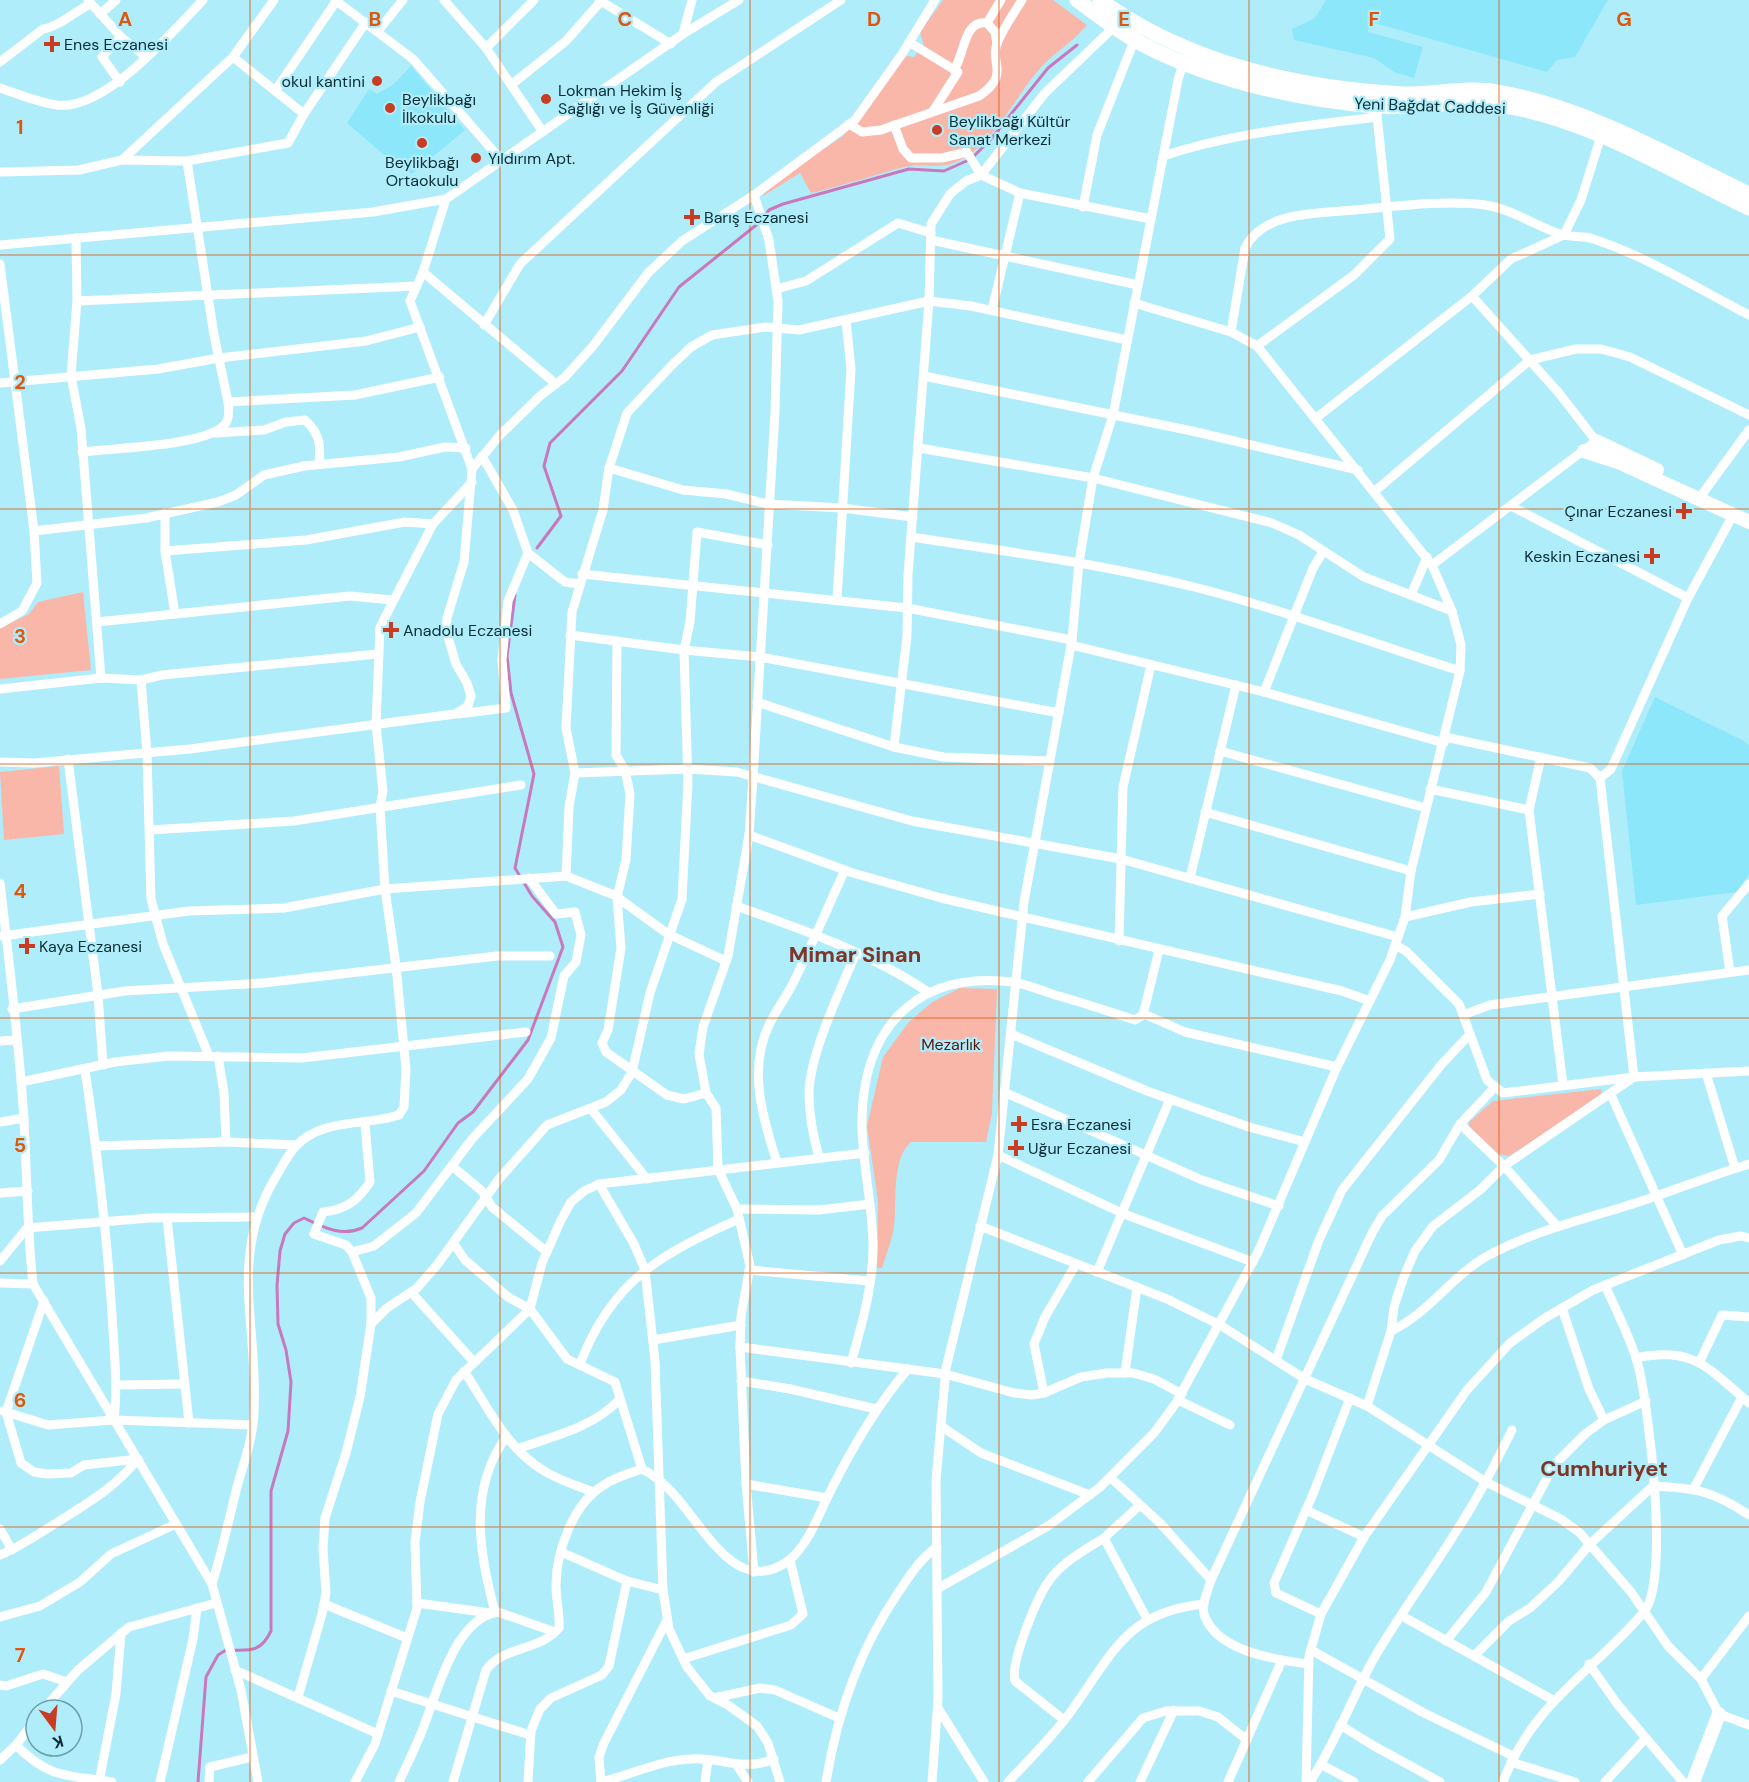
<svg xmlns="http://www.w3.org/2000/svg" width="1749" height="1782" viewBox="0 0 1749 1782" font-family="'DM Sans',sans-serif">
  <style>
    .built { fill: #8de7fa }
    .green { fill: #f9b7a9 }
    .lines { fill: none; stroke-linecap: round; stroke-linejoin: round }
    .stream { stroke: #c878bc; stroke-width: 3 }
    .street { stroke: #fff; stroke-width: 9 }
    .secondary { stroke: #fff; stroke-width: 14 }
    .primary { stroke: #fff; stroke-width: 15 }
    .grid { fill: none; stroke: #dd570e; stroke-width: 1.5; stroke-opacity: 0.55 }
    .poi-dot { fill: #c73c22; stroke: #b0edfb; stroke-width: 2 }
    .labels { text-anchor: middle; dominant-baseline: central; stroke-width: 4.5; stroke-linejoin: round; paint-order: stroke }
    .poi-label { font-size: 16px; fill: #0a2d33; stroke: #b0edfb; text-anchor: start }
    .street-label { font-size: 16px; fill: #0a2d33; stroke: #b0edfb }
    .park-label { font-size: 16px; fill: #551509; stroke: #b0edfb }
    .district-label { font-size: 22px; font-weight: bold; fill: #7c3729; stroke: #b0edfb }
    .grid-label { font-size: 20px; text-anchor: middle; font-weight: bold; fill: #dd570e; stroke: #b0edfb; stroke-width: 4.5; stroke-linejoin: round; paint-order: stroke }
  </style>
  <rect width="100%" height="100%" fill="#b0edfb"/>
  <!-- built -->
  <g class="built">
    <path d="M1326,0h282l-33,57 -18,3 -10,12 -176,-50 -3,10 55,15 -9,31 -20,-6 -20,-14 -80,-18 -2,-11 23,-11z"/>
    <path d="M411,66l54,64 -53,44 -28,-19 -37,-32 22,-34 8,5 17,-10z"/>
    <path d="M1655,697l89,44 5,5v128l-12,18 -101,13 -14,-134z"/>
  </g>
  <!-- green -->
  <g class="green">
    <path d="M943,0h110l34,25c-13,16 -30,26 -44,40 -25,27 -46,73 -77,92 -27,16 -38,4 -62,10 -31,8 -61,19 -93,26l-11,-20 -37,23 3,-8 77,-52 63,-80 8,1 10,-11 -4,-14z"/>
    <path d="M83,592l8,78 -91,9v-51l29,-14 9,-12z"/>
    <path d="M59,766l5,68 -60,6 -4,-68z"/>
    <path d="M960,988l37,1 -5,124 -6,29h-75c-20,17 -14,61 -17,85 -2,13 -8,28 -12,41h-5l1,-67 -11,-75 16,-69 25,-34 24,-21z"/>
    <path d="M1601,1089l1,8 -93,59 -11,-2 -29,-28v-4l24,-21z"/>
  </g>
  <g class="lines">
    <!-- stream -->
    <g class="stream">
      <path d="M764,217l5,-7 14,-6 126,-35 35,2 27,-12 20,-20 57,-71 29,-23"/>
      <path d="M537,548l24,-32 -17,-50 6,-23 72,-72 57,-84 81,-65"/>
      <path d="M198,1782l8,-105 12,-22 8,-5c23,0 34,4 45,-19v-140l17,-60 3,-49 -5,-32 -8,-26 -1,-39 3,-34 5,-17 9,-11 10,-5c19,9 37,19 58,10l62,-57 34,-48 15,-11 55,-72 35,-93 -8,-25 -23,-26 -17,-28 19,-94 -23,-81 -4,-37 8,-61"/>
    </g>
    <!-- street -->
    <g class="street">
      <path d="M88,0l33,37 25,20"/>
      <path d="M335,0l78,59 89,102"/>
      <path d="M444,0l42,48 57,84"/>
      <path d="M599,0l72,44"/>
      <path d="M100,14l16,-14"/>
      <path d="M378,31l25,-31"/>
      <path d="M683,34l9,-34"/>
      <path d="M909,42l49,30 -25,39"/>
      <path d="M997,44l-2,-12 -8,-9 14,-23"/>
      <path d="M486,48l48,-48"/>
      <path d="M233,57l71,57"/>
      <path d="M0,62l43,-33c16,-2 33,-19 48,-25"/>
      <path d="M954,70c11,-16 9,-50 33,-47"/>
      <path d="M120,82l-18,-25 19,-20"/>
      <path d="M511,85l55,-44 36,-41"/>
      <path d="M0,88c18,6 39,15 57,17 48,6 115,-73 146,-105"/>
      <path d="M275,91l62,-91"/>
      <path d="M849,124l13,8 19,-2 98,-34c33,-23 9,-32 19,-55 6,-14 16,-28 24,-41"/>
      <path d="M894,125l9,24 8,9h31l25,-6 14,23 39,18 131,26"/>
      <path d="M1163,156c69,-23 141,-30 214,-39"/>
      <path d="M122,160l111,-103 41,-57"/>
      <path d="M0,172l79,-2 43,-10 65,1 101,-18 16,-29 62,-92"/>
      <path d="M754,195l15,45 9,61 -3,112 -22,365 -4,57 -21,121 -25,71 -4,27 7,39 10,15 2,61 19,40 13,57 -9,50 -1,31 205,27 69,19 18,2 12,-2 37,-16 26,-4h26l21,6 28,15"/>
      <path d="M1083,207l14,-72 39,-99"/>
      <path d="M76,238l1,63 -6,75 10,52 20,250"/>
      <path d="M931,240l207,45"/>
      <path d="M0,245l373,-33 73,-13 237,-165 56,-34"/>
      <path d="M0,264l34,267 3,52 -15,28 -22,13"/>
      <path d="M423,272l133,112"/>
      <path d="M776,289l30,-8 92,-58 33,10"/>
      <path d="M77,301l340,-15"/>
      <path d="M992,310l28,-117"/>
      <path d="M484,325l36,-61 196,-182 125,-82"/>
      <path d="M1231,332l14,-84c17,-34 63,-34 96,-37 45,-3 92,-11 136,-7 32,2 57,22 86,31 8,2 18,1 27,3 55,17 108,51 159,77"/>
      <path d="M1257,346l97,-71 36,-36 -14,-133"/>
      <path d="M924,376l268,55 166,39"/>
      <path d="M0,383l158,-14 61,-11 147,-17 54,-14"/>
      <path d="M228,402l127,-7 85,-18"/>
      <path d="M1316,418l156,-122 39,-37 53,-24 17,-35 20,-64"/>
      <path d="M215,433l49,-3 22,-8 19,-2c15,14 16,25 14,44"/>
      <path d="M919,448l174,30 179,45 27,12 65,42 88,34"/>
      <path d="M82,452c30,-4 127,-6 143,-28 5,-6 4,-15 3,-22l-14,-67 -27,-174"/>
      <path d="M482,456l31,54 15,43 37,29 14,2"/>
      <path d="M609,468l74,22 43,4 42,10 74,4 71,9"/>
      <path d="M472,469l28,-34 40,-39 25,-19 28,-31 55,-73 34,-32 72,-46 101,-75 47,-66 33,-54"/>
      <path d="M1375,491l155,-131 46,-11h25l29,8 119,58"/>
      <path d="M1698,500l51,-70"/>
      <path d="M1511,506l177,92"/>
      <path d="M165,513v38l141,-11 99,-18 28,2"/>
      <path d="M34,531l112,-13 72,-16 18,-7 28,-20 40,-9 95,-9 46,-10 21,1"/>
      <path d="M911,537c95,14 190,27 283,50 91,23 177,56 266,84"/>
      <path d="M165,551l10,63 175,-18 42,4"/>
      <path d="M1432,565l164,-124 -37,-48 -87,-97"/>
      <path d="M582,574l325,34 165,32"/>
      <path d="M1411,595l16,-38"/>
      <path d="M837,600l14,-231 -5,-49"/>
      <path d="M97,622l78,-8"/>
      <path d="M570,635l114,15 76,7 299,56"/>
      <path d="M617,641l-1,114 9,15 5,24 -4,66 -9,37 4,51 -13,82 -6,13 4,9 61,43 17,4 22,-6"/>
      <path d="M1071,645l193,47 180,51"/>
      <path d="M141,680l6,73 4,146 12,45 46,112"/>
      <path d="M0,689l101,-11 40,2 21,-5 216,-21"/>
      <path d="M1264,692l49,-124 10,-16"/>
      <path d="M757,702l137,45"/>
      <path d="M458,714l48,-6 -4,-48 6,-59 20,-48"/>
      <path d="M1445,737l145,31 10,10 34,299"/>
      <path d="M1220,751l206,57"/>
      <path d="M1541,757l-12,53 34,275"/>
      <path d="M68,759l30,236 5,70"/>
      <path d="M1050,761l-107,-4 -49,-10 13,-111 1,-61 21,-274 2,-77 19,-30 16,-13 15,-6 64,-82 69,-66"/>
      <path d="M0,762l34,1 156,-14 265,-35 13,-8 3,-10 -4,-13 -11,-19 -10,-34 1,-12 17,-56 8,-93 -62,-168 13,-29 23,-73"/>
      <path d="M575,773l112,-4 50,3 175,49 209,38 277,78"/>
      <path d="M1600,778l11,-9 77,-171 45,-83"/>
      <path d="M1430,789l99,21"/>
      <path d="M1205,812l206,59"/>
      <path d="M150,830l144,-9 227,-36"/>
      <path d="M749,835l104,38 88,25 401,93 28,10"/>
      <path d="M566,876l3,-69 6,-34 -9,-45 6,-116 31,-102 6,-42 18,-55 45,-48 19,-18 21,-12 54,-8 33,3 130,-29 42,5 156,34"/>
      <path d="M1190,878l46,-193"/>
      <path d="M0,883c9,78 19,158 24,237 3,55 3,109 9,164l179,300 29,106 17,92"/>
      <path d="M736,906c66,23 134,47 192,86"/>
      <path d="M1405,917l66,-15 69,-8"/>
      <path d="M2,936l187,-25 95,-3 101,-19 181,-13 48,19 54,39 58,27"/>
      <path d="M1119,941l4,-154 28,-122"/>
      <path d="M1395,945l11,6 53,53 28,76 16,13 131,-16 115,-6"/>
      <path d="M1730,972l-8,-56 27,-32"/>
      <path d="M12,1009l113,-18 138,-8 234,-27h53"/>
      <path d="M1143,1015l16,-65"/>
      <path d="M1463,1015l27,-10 259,-35"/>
      <path d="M1011,1034l136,57 102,36 56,15"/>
      <path d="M0,1041l16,-1"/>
      <path d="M218,1056l6,37 2,49"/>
      <path d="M85,1070c12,81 22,163 27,245 2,35 6,70 2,105"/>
      <path d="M1706,1073l29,95"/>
      <path d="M21,1082l94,-20 53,-6 134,2 224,-26"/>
      <path d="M1004,1092l198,88 77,26"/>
      <path d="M1611,1095l72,160"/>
      <path d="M591,1109l56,70"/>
      <path d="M0,1122l24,-4"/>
      <path d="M365,1124l5,58c-12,18 -24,28 -47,30l-9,22 32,11 6,7 22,-6 42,-33 56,-74 56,-60 23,-41 13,-62 12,-14 5,-27 -6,-23 -19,2 -27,-36"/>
      <path d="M1460,1124l44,42 53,60"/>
      <path d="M96,1146l130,-4 70,3"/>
      <path d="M998,1155l126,59 129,48"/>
      <path d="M819,1157c-6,-21 -10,-42 -10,-64 1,-40 31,-102 47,-140"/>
      <path d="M777,1163c-14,-45 -30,-95 -7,-140 7,-15 18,-28 25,-44 18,-36 33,-73 50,-109"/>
      <path d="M452,1166l30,25 10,16 55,45"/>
      <path d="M599,1184l35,60 11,26 10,91 8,229 6,39 18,38 23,29 18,9 29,21 11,17 12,39"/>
      <path d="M0,1193l28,-2"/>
      <path d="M737,1209l82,1 51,-6"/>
      <path d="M167,1218l22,205"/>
      <path d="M980,1226l187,73 53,26 85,54 62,27 119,76 75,37 19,14 51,59 37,54 33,33 18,35 30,11"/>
      <path d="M454,1244l11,16 43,37 22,12 37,50 48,23 27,87c39,19 56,67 91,93 18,13 37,12 55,-1 20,-15 31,-47 42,-69 22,-44 46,-86 78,-123"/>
      <path d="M0,1261l27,-33 123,-10 105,-1"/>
      <path d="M749,1270l120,11"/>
      <path d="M1097,1272l73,-173"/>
      <path d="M0,1283l33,1"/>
      <path d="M411,1292l62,69"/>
      <path d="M44,1301l-38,111 15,51 13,9 13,2 24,-1 13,-8 54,-6"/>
      <path d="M1562,1308l27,81 15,31"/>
      <path d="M371,1324l16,-16 30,-20 20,-23 62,-86 48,-54 59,-23 15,-12 11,-18 18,-79 32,-94 6,-116 -4,-133 6,-28 7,-90 71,13"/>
      <path d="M1391,1331c40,-19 63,-59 102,-78 48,-25 101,-36 152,-53 35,-12 68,-25 104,-36"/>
      <path d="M653,1340l88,-15"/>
      <path d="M740,1347l6,137 8,88"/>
      <path d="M1636,1358c58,-12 72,10 113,45"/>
      <path d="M1276,1360l43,-120 23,-50 99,-125 29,-31"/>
      <path d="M1700,1361l22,-46 27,2"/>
      <path d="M851,1363c11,-39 23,-80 22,-121 -1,-38 -10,-76 -11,-114 -2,-97 52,-158 151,-146 13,2 27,8 39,12 28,8 56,17 83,26l9,-6 41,18 152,35"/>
      <path d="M580,1364c32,-84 81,-110 159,-145"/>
      <path d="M464,1371c24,36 43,79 82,101 15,9 32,14 47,20"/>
      <path d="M1125,1373l12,-86"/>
      <path d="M741,1381l49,8 86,20"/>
      <path d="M117,1385l67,-1"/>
      <path d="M1044,1393l-10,-49 11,-27 31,-53"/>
      <path d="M1178,1400l52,25"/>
      <path d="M1367,1406l24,-75 3,-24 9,-28 12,-28 18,-25 47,-36 24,-24 130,-89"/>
      <path d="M3,1411l45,14 66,-5 139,5"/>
      <path d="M941,1426l40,27 109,42"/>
      <path d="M517,1449c36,-13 76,-21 103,-50"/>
      <path d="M1111,1478l49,45 51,57"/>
      <path d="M746,1484l81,14"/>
      <path d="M1694,1488l48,-91"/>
      <path d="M1140,1505l-36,33 43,81"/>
      <path d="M1306,1510l58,27"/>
      <path d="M0,1529l12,21"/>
      <path d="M561,1552l66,29 36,9"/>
      <path d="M0,1555c22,-9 41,-23 61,-35 31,-20 53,-32 77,-61"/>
      <path d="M212,1584c10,-32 17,-65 25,-97 7,-25 16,-49 17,-75 5,-84 -26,-153 20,-232 7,-11 13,-25 22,-34 26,-28 69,-20 103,-31l5,-8 2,-38 -10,-103 -11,-77 -5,-82 3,-16 -7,-66 4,-98 53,-103 39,-42"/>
      <path d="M937,1589l111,-63 51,-38 55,-55 22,-30 82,-151 79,-185 53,-107 15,-43 6,-46 49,-200 1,-26 -9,-34 -20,-46 -175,-219 -26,-14 -97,-29"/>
      <path d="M417,1603l73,10"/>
      <path d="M324,1604l83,34"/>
      <path d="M495,1612c-16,-59 -27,-122 11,-175"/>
      <path d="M1321,1614l-45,-21 -2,-10 39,-89 37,-96"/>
      <path d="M1402,1616l151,84"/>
      <path d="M0,1617l40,-11 40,-24 31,-28 65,-30"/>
      <path d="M1446,1641l40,-49 68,-127 31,-31 19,-14 42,-19"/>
      <path d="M1311,1650l113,63 89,43"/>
      <path d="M1474,1656l35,-35 21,-13 28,-26 32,-38 63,-58c43,2 60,5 96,29"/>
      <path d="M683,1659l108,-34 12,-11 -13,-54"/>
      <path d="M1309,1664c-32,-4 -90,-12 -104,-47 -5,-11 3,-26 6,-37l161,-347 10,-17 57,-56 21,-36 35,-37"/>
      <path d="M1589,1664l29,41 65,77"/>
      <path d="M235,1670l143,64"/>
      <path d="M1701,1679l48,-63"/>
      <path d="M0,1685l6,1 37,-12 24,8"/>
      <path d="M391,1691l139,44"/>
      <path d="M298,1697l24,-83 4,-21 -3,-44 2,-31 21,-65 14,-56 11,-73v-26l-19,-46"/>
      <path d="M714,1698l46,-10 15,2 64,28"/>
      <path d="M938,1708l46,74"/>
      <path d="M43,1710l35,-40 51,-43 87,-24"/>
      <path d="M1064,1720l-49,-39c-5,-18 22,-84 34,-100 13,-19 36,-31 55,-43"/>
      <path d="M1340,1725l34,21 66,36"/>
      <path d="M16,1745c33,34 52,30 96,37"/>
      <path d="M0,1760l16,-15 20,-26"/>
      <path d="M1511,1762l64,20"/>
      <path d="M736,1764l12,18"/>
      <path d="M1322,1765l32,17"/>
      <path d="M99,1782l17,-88 5,-61"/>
      <path d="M160,1782l33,-143 4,-31"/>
      <path d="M209,1782l1,-15 42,-10"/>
      <path d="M355,1782l20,-38 42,-136 -2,-66 5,-40 18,-88 18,-34 74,-71 12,-46 19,-43 10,-18 13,-11 15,-7 266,-31"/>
      <path d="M399,1782c9,-20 19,-39 26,-59 13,-34 31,-105 73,-111l57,20"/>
      <path d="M453,1782l33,-112c17,-24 54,-19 73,-42 1,-15 -3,-28 -3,-42 0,-34 17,-83 48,-101 11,-8 26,-12 38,-16"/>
      <path d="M528,1782l3,-51 9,-22 11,-11 51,-23 7,-9 18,-85"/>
      <path d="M601,1782c30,-7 59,-22 90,-23 31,-2 52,13 83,0"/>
      <path d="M601,1782l-2,-25 5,-14 63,-123"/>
      <path d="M705,1782l3,-22"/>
      <path d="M826,1782c11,-68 33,-132 72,-189 12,-18 21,-33 39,-46"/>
      <path d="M932,1782l6,-83 -2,-219 10,-112 52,-213 26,-253 48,-262 7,-78 14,-84 20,-63 65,-335 6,-20"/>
      <path d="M1008,1782c21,-22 43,-44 61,-68 43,-58 55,-102 135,-110"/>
      <path d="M1088,1782l55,-64 23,-7h33l19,6 29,23"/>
      <path d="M1140,1782l34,-72"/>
      <path d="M1228,1782l54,-122"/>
      <path d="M1306,1782l3,-126 12,-42 43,-77 103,-147 43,-47 35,-25 48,-28 126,-50 22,-4 8,2"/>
      <path d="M1310,1782c25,-38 41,-82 63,-122 26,-45 57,-86 84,-130 21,-32 38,-66 55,-100"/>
      <path d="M1503,1782c30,-80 89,-109 141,-170 26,-32 5,-205 -6,-247 -7,-27 -22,-54 -33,-80"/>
      <path d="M1605,1782l41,-44"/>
    </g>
    <!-- secondary -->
    <g class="secondary">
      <path d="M1596,441l61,29"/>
      <path d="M1584,451l34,11 131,60"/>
      <path d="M1693,1782l26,-68"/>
    </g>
    <!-- primary -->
    <g class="primary">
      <path d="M1077,0c18,13 36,27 56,39 68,39 165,61 243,67 40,3 82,-7 122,-1 89,12 171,65 251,103"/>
      <path d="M1100,0c87,63 197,88 303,94 31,1 64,-8 95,-2 89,16 170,63 251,102"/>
    </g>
  </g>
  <!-- grid -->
  <path class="grid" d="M250,0v1782M500,0v1782M750,0v1782M999,0v1782M1249,0v1782M1499,0v1782M0,255h1749M0,509h1749M0,764h1749M0,1018h1749M0,1273h1749M0,1527h1749"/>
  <!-- markers -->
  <g class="poi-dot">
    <path d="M49 35h6v6h6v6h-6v6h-6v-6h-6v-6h6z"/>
    <circle cx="377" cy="81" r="6"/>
    <circle cx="546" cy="99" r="6"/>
    <circle cx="390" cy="108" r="6"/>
    <circle cx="937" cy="130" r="6"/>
    <circle cx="422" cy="143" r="6"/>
    <circle cx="476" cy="158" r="6"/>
    <path d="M689 208h6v6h6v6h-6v6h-6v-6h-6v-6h6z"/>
    <path d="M1681 502h6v6h6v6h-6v6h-6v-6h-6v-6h6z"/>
    <path d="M1649 547h6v6h6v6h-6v6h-6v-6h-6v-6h6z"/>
    <path d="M388 621h6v6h6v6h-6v6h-6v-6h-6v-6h6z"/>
    <path d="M24 937h6v6h6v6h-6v6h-6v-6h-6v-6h6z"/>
    <path d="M1016 1115h6v6h6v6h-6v6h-6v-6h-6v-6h6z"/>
    <path d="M1013 1139h6v6h6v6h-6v6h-6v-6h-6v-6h6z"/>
  </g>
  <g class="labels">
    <!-- poi labels -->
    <g class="poi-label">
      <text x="64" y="44">Enes Eczanesi</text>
      <text x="365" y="81" text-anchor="end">okul kantini</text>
      <text x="558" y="90">Lokman Hekim İş<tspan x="558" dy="18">Sağlığı ve İş Güvenliği</tspan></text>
      <text x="402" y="99">Beylikbağı<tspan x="402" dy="18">İlkokulu</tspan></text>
      <text x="949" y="121">Beylikbağı Kültür<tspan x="949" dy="18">Sanat Merkezi</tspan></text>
      <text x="488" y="158">Yıldırım Apt.</text>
      <text x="422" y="162" text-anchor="middle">Beylikbağı<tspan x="422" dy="18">Ortaokulu</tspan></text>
      <text x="704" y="217">Barış Eczanesi</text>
      <text x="1672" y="511" text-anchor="end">Çınar Eczanesi</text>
      <text x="1640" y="556" text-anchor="end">Keskin Eczanesi</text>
      <text x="403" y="630">Anadolu Eczanesi</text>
      <text x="39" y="946">Kaya Eczanesi</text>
      <text x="1031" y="1124">Esra Eczanesi</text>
      <text x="1028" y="1148">Uğur Eczanesi</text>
    </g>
    <!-- street labels -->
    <g class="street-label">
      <text transform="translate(1430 106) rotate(2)">Yeni Bağdat Caddesi</text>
    </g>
    <!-- park labels -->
    <g class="park-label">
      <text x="951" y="1044">Mezarlık</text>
    </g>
    <!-- district labels -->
    <g class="district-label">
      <text x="855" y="954">Mimar Sinan</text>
      <text x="1604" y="1468">Cumhuriyet</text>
    </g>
  </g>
  <g class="grid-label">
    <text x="125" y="26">A</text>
    <text x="375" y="26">B</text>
    <text x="625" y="26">C</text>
    <text x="874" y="26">D</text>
    <text x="1124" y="26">E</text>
    <text x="1374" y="26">F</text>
    <text x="1624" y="26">G</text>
    <text x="20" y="134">1</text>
    <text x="20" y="389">2</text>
    <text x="20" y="643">3</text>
    <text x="20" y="898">4</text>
    <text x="20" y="1152">5</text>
    <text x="20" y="1407">6</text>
    <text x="20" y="1662">7</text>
  </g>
  <!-- north arrow -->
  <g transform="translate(54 1728) rotate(164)"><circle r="28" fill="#b0edfb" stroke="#6ea0ab" stroke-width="1.5"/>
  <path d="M0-4.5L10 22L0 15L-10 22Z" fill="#c73c22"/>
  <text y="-9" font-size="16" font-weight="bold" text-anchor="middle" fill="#0a2d33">K</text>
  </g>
</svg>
